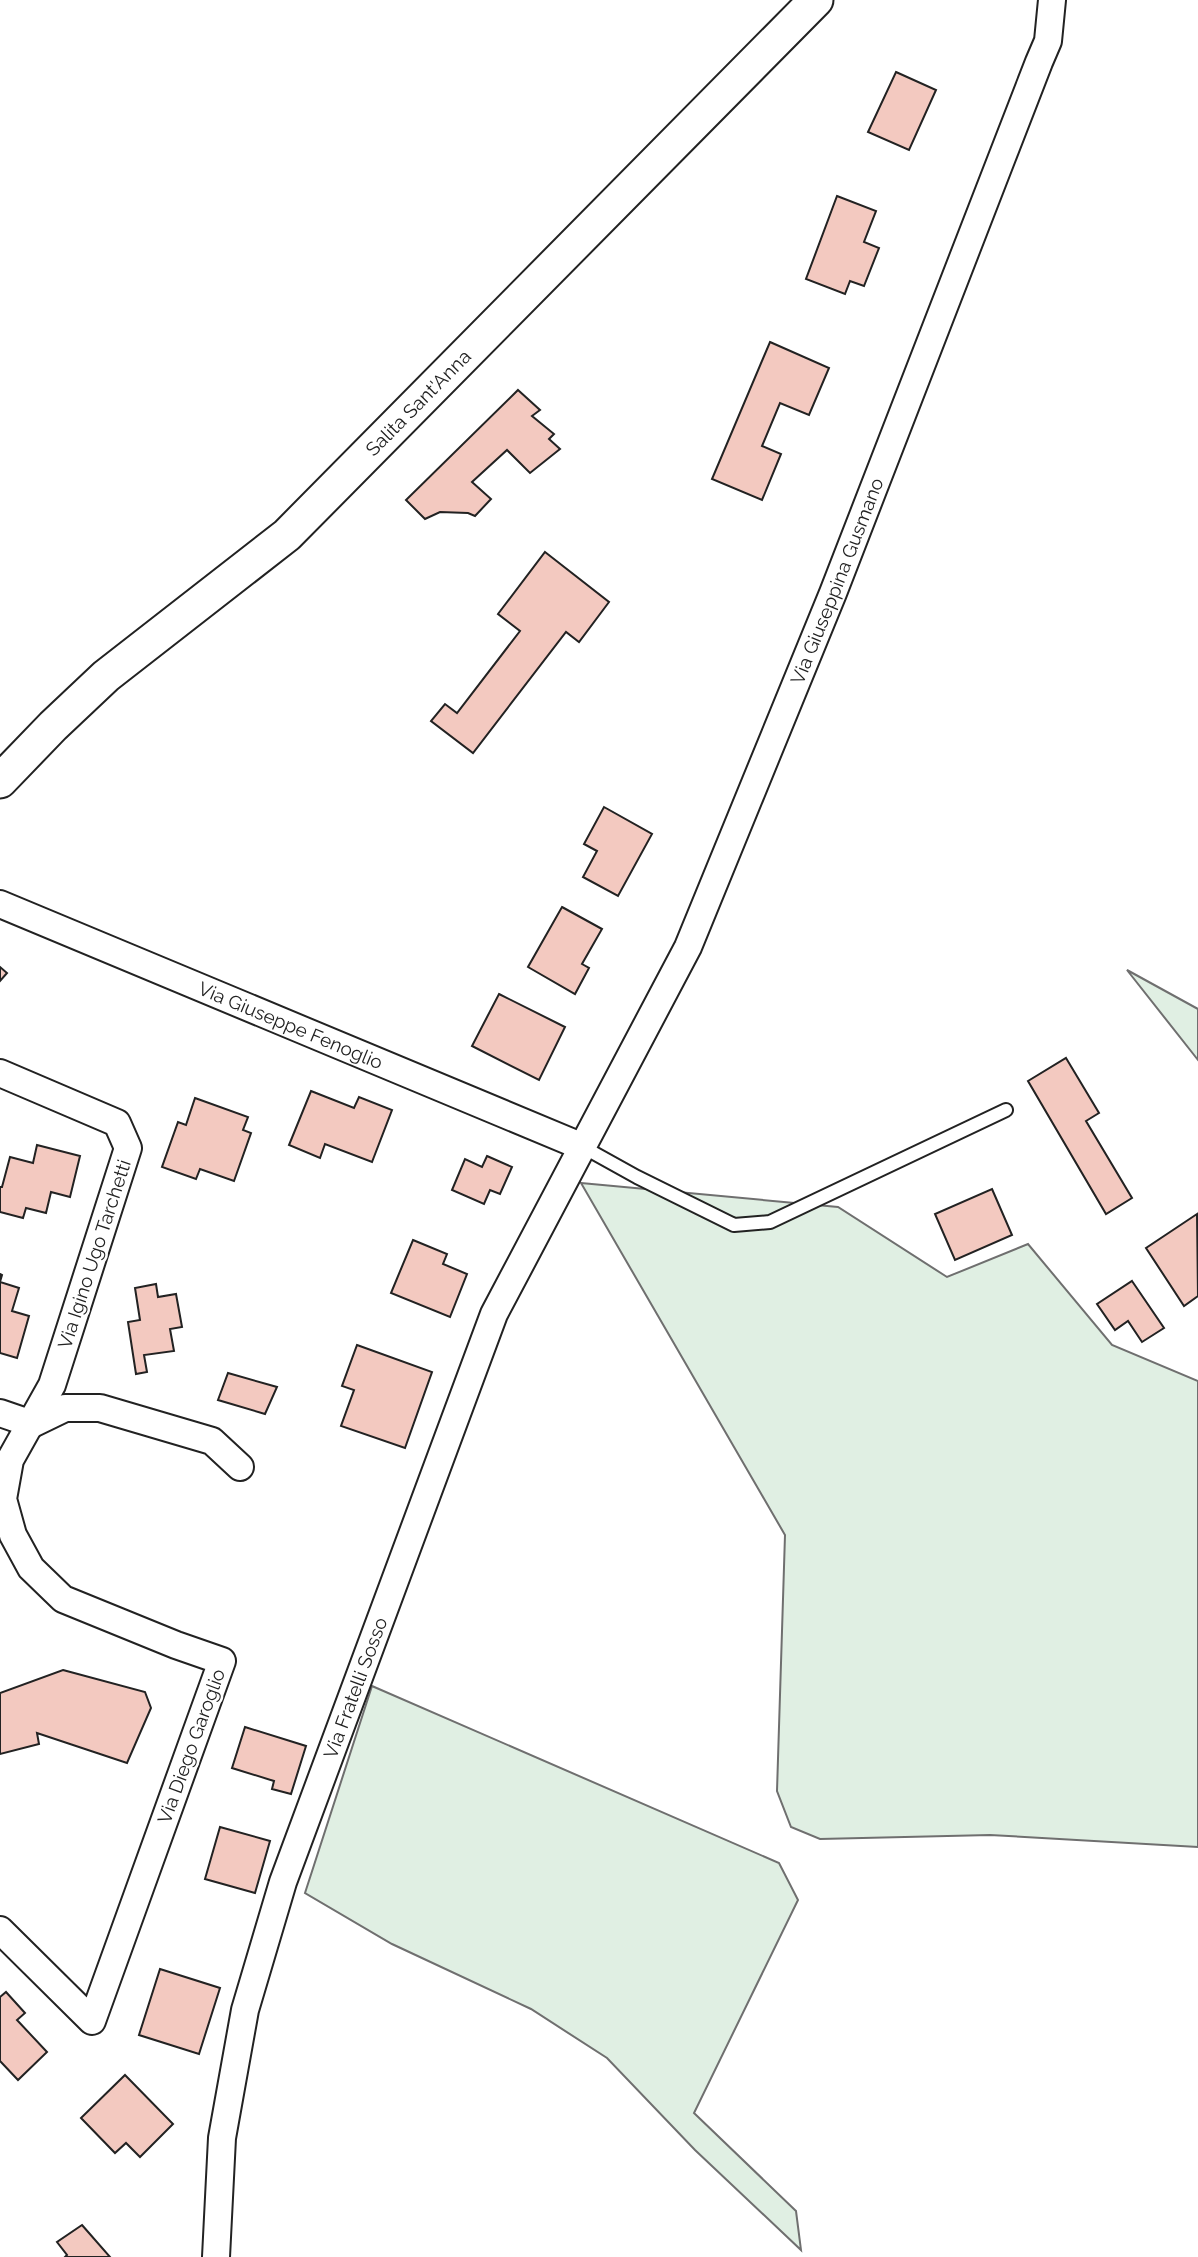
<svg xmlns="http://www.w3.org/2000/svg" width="1198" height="2257" viewBox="0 0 1198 2257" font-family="Raleway,sans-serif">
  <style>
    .green { fill: #e0efe3; stroke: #6f6f6f; stroke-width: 2 }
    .building { fill: #f3c9c0; stroke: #222; stroke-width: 2 }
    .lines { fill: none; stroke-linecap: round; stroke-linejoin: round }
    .service-casing { stroke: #222; stroke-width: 16 }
    .minor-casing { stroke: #222; stroke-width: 30 }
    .tertiary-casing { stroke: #222; stroke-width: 37 }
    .service { stroke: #fff; stroke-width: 12 }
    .minor { stroke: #fff; stroke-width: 26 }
    .tertiary { stroke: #fff; stroke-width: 33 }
    .labels { text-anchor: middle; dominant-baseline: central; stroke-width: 5; stroke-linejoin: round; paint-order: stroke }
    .street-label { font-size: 19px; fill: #222; stroke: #fff }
  </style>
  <rect width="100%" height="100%" fill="#fff"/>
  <!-- green -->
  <g class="green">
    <path d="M1127,970l71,39v51z"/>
    <path d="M581,1183l257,24 109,70 81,-33 84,101 86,36v466l-208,-12 -170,4 -29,-12 -14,-36 8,-256z"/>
    <path d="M372,1686l407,177 19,37 -104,213 102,98 5,39 -106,-100 -88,-92 -76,-49 -139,-65 -87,-51z"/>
  </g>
  <!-- building -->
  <g class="building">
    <path d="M896,72l40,18 -27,60 -41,-18z"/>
    <path d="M837,196l39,15 -12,31 15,6 -15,38 -14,-5 -5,13 -39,-15z"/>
    <path d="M770,342l59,26 -20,47 -29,-12 -18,43 19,8 -19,46 -50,-21z"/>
    <path d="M518,390l22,20 -8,6 22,18 -5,5 11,10 -30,24 -23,-23 -35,32 19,17 -16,17 -7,-3 -28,-1 -15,7 -19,-19z"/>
    <path d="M545,552l64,50 -30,40 -13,-10 -93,121 -42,-32 14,-17 12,9 63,-82 -22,-17z"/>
    <path d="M604,807l48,27 -34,62 -35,-19 14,-26 -13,-7z"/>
    <path d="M562,907l40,22 -20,35 7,4 -14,26 -47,-27z"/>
    <path d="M0,967l7,6 -7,8z"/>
    <path d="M499,994l66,33 -26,53 -67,-34z"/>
    <path d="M1066,1058l33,55 -13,8 46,77 -26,16 -78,-133z"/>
    <path d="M311,1091l43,17 5,-11 33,13 -20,52 -47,-18 -5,14 -31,-13z"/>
    <path d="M195,1098l53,19 -5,13 8,3 -17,48 -34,-12 -4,10 -34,-12 16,-45 8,3z"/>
    <path d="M37,1145l43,11 -10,41 -19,-5 -5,21 -20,-5 -3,10 -23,-6v-25h2l8,-30 23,6z"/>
    <path d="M487,1156l25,11 -12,27 -10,-4 -6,14 -32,-14 13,-31 17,8z"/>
    <path d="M992,1189l20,46 -57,25 -20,-46z"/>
    <path d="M1197,1214l1,82 -14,10 -38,-58z"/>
    <path d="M413,1240l34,14 -4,10 24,10 -17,43 -59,-24z"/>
    <path d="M0,1274l2,1 -2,7 19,6 -7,23 17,5 -12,42 -17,-5z"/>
    <path d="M1132,1281l32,47 -22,14 -14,-21 -13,9 -18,-26z"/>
    <path d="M156,1284l2,13 18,-3 6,33 -12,2 4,22 -30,4 3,17 -11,2 -8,-52 12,-2 -5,-32z"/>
    <path d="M357,1345l75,27 -27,76 -64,-22 13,-36 -12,-4z"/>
    <path d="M228,1373l49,14 -12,27 -47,-14z"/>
    <path d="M63,1670l82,22 6,16 -24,55 -90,-30 2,11 -39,10v-61z"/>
    <path d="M245,1727l61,19 -15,48 -19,-5 2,-8 -42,-13z"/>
    <path d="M220,1827l50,14 -15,52 -50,-14z"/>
    <path d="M160,1969l60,19 -21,66 -60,-19z"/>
    <path d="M6,1992l19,21 -8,7 30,32 -29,28 -18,-19v-64z"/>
    <path d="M125,2075l48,49 -33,33 -14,-14 -11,10 -34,-35z"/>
    <path d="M82,2225l28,32h-45l2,-2 -10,-13z"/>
  </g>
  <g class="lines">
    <!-- service casing -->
    <g class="service-casing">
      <path id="service" d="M583,1147l54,30 97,48 36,-3 236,-112"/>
    </g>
    <!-- minor casing -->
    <g class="minor-casing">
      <g id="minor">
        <path id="s1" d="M0,904l583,243"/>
        <path d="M0,1073l117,50 11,25 -76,237 -42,75 -7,39 10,36 18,33 32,31 113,46 46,16 -130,360 -92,-91"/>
        <path d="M0,1413l32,11 33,-16h35l112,33 28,26"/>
        <path id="s2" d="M216,2257l6,-119 23,-128 38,-128 211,-568 194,-367 145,-354 206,-531 9,-21 4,-41"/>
      </g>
    </g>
    <!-- tertiary casing -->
    <g class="tertiary-casing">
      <g id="tertiary">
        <path id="s3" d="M0,781l53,-55 53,-50 181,-141 529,-535"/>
      </g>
    </g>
    <!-- service -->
    <use href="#service" class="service"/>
    <!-- minor -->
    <use href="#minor" class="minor"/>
    <!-- tertiary -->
    <use href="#tertiary" class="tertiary"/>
  </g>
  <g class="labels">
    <!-- street labels -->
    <g class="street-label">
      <text stroke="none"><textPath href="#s3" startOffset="565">Salita Sant'Anna</textPath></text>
      <text stroke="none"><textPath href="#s2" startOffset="1799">Via Giuseppina Gusmano</textPath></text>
      <text stroke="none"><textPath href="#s1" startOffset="315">Via Giuseppe Fenoglio</textPath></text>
      <text transform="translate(94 1254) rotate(-72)">Via Igino Ugo Tarchetti</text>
      <text stroke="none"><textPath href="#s2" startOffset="590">Via Fratelli Sosso</textPath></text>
      <text transform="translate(191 1746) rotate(-70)">Via Diego Garoglio</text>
    </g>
  </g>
</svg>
